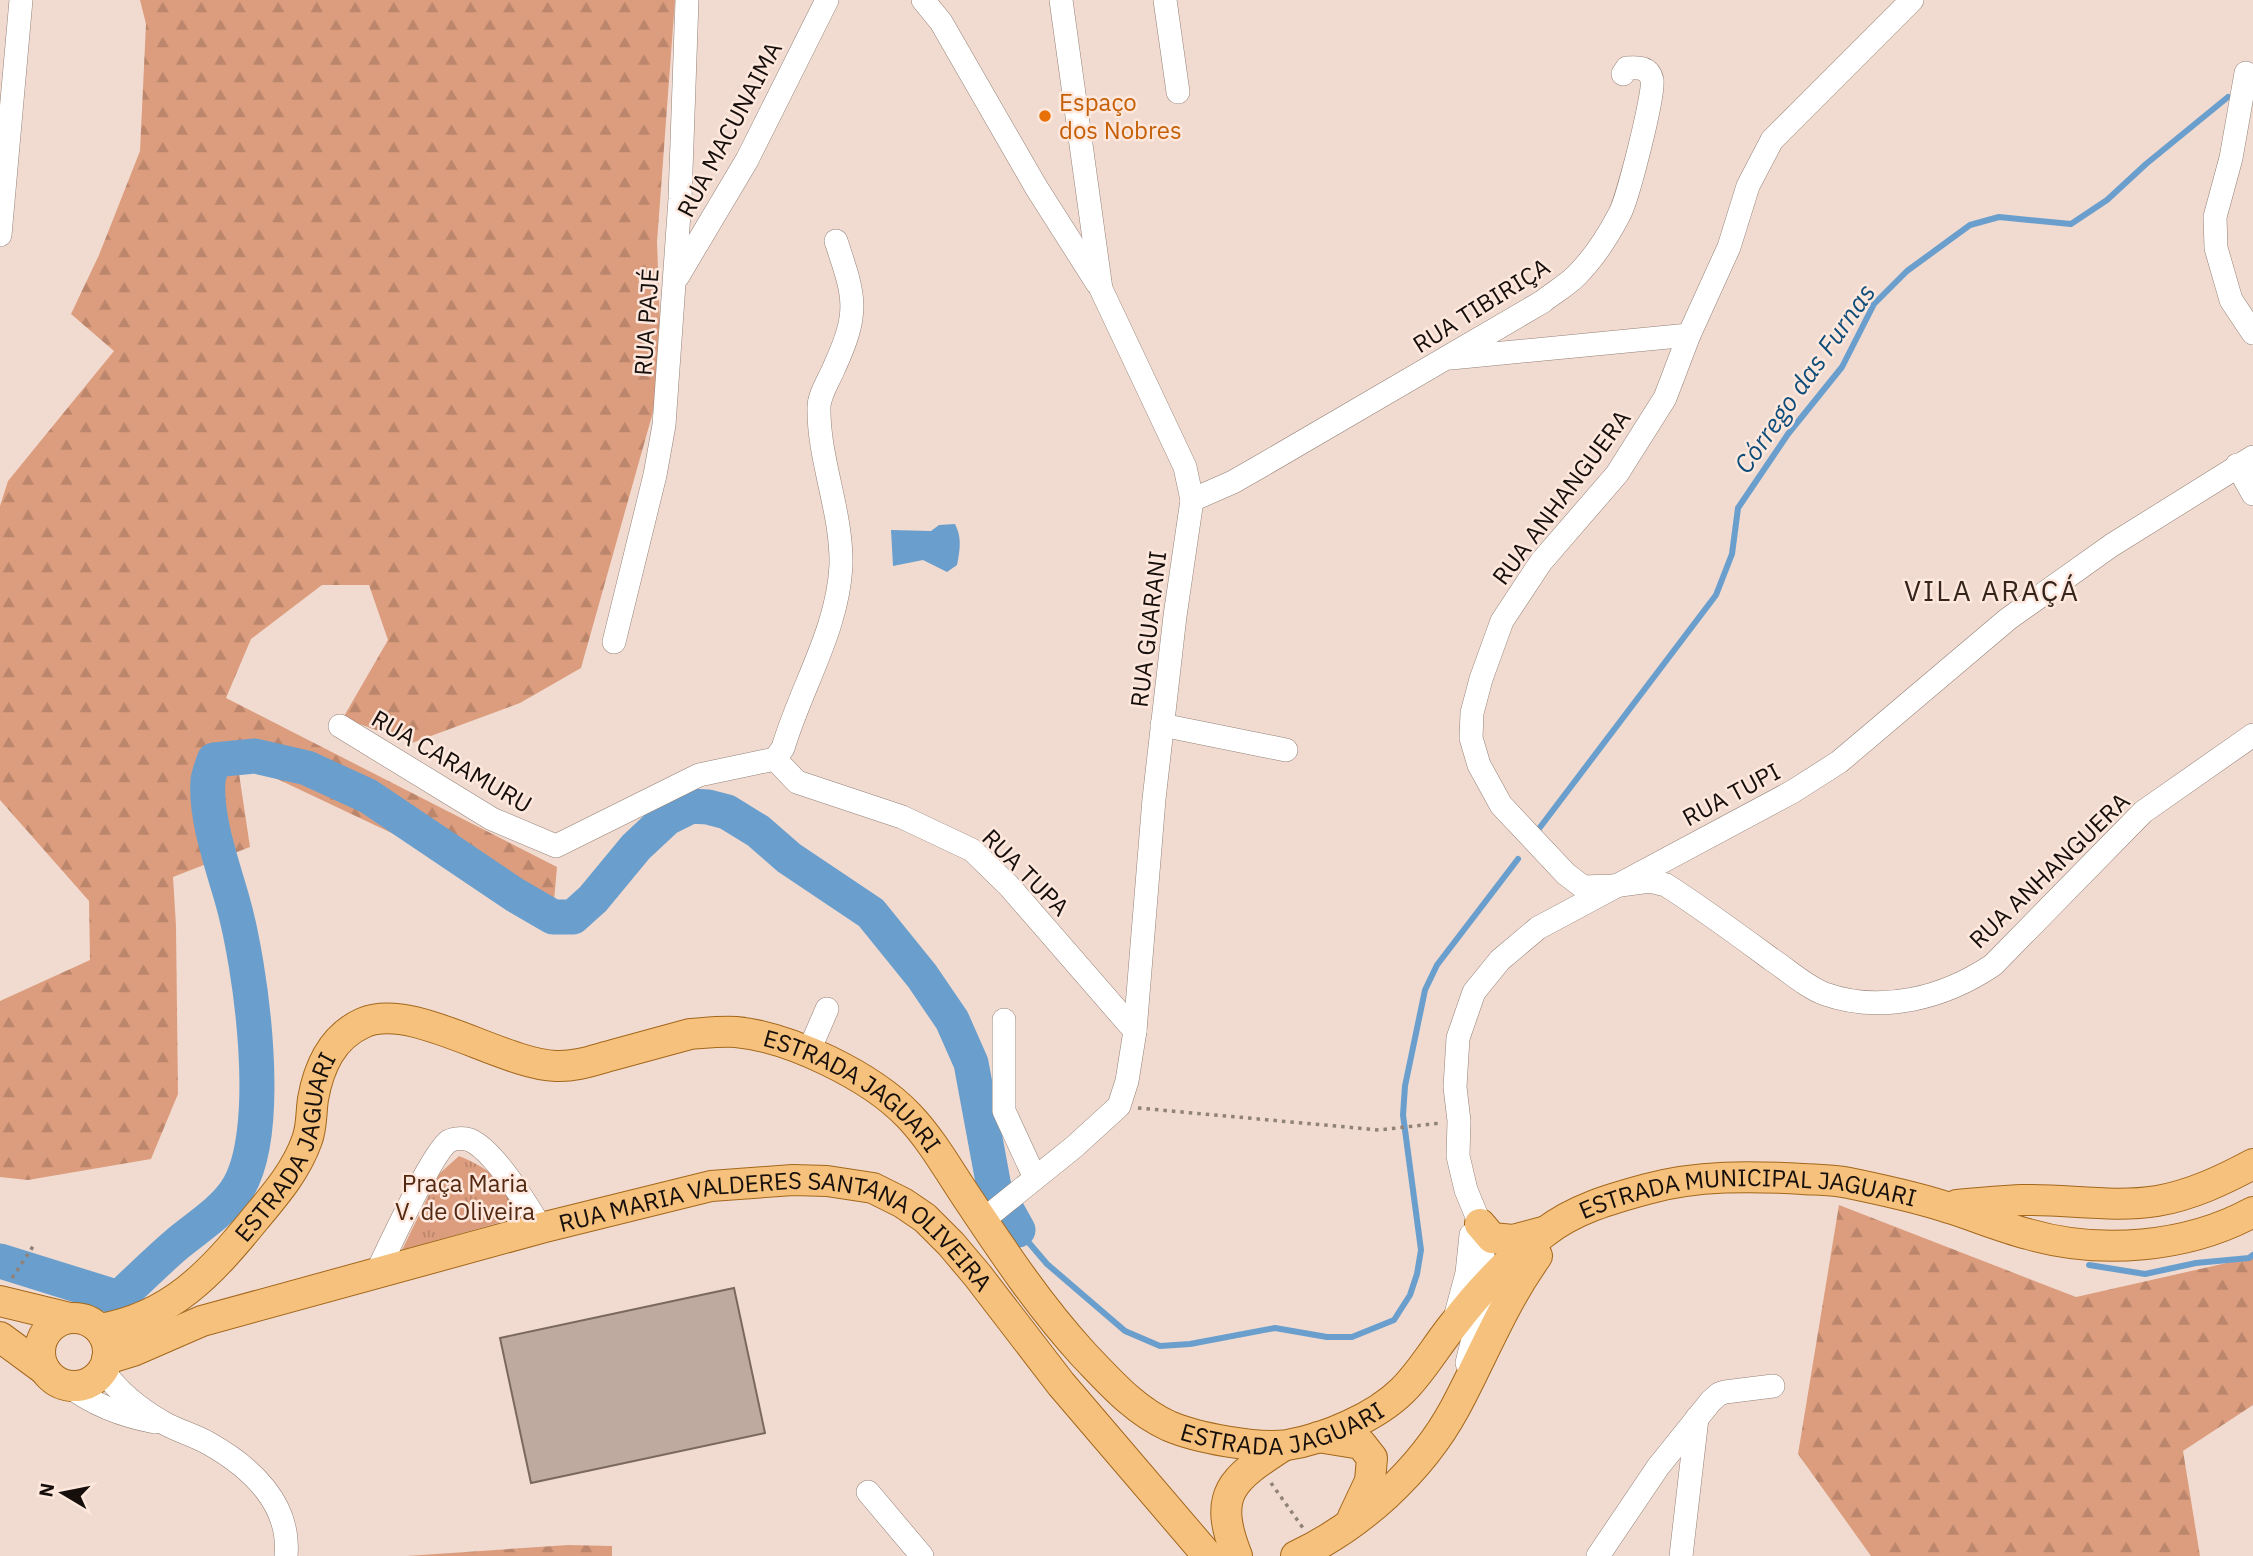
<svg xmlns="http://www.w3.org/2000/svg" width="2253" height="1556" viewBox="0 0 2253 1556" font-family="'IBM Plex Sans',sans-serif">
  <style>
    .forest { fill: url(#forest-firs) }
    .park { fill: url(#park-tufts) }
    .water { fill: #6a9fcd }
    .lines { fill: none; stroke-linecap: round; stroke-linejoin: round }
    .stream { stroke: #6a9fcd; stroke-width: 6 }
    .river { stroke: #6a9fcd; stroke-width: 35 }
    .building { fill: #bfaaa0; stroke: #7b685f; stroke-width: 2 }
    .minor-casing { stroke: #948177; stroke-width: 24 }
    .major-casing { stroke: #a3671c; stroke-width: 32 }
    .path { stroke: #908179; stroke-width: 3.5; stroke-dasharray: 3.5 5; stroke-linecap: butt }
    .minor { stroke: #fff; stroke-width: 23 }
    .major { stroke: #f5c17c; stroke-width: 30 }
    .food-dot { fill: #e8710a; stroke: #fee8dd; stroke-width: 2.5 }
    .labels { text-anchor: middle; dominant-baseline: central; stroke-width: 5; stroke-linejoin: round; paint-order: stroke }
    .food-label { font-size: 24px; fill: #c56008; stroke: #fee8dd; text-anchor: start }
    .street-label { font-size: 24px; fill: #160f0c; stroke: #fee8dd }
    .park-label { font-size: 24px; fill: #532912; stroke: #fee8dd }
    .water-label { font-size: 26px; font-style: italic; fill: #0e4d79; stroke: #fee8dd }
    .quarter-label { font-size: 28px; letter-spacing: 2px; fill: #35251d; stroke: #fee8dd }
  </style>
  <defs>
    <pattern id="forest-firs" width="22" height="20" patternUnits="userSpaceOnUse" patternTransform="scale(1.75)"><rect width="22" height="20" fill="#dc9d7e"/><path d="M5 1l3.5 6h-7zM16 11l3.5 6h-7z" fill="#bc866c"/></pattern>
    <pattern id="park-tufts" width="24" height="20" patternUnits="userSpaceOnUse" patternTransform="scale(1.75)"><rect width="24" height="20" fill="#dc9d7e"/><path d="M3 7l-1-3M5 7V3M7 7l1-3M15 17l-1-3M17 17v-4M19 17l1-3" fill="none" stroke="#bc866c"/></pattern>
  </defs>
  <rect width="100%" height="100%" fill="#f1dbd0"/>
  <!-- forest -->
  <g class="forest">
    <path d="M140,0h535l-18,242 5,138 -81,288 -61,35 -108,40 -69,-25 45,-78 -19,-55h-47l-71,54 -25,59 331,169 -3,34 -25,-3 -292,-138 13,87 -77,30 3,49 2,168 -27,65 -123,21 -28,-3v-176l90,-41 -1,-59 -89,-101v-294l8,-25 106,-130 -43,-37 28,-59 41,-104 6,-127z"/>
    <path d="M1839,1205l237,92 177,-40v148l-70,46 17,105h-329l-73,-102z"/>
    <path d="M568,1545l44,1v10h-205z"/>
  </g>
  <!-- park -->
  <path class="park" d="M459,1156c37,15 43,27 60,61l-117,33 37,-76z"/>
  <!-- water -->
  <path class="water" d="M955,524c7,13 5,26 2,41l-10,7 -24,-12 -30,6 -2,-36 40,1 8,-6z"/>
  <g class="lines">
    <!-- stream -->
    <g class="stream">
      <path d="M1538,830l178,-235 16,-41 6,-46 50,-74 54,-67 32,-63 33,-33 63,-46 29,-8 72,7 36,-24 39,-36 82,-67"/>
      <path d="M1018,1230l29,34 78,67 35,15 30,-2 85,-16 52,9h25l42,-17 16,-25 7,-21 4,-24 -18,-135 2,-29 20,-96 12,-25 81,-106"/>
      <path d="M2089,1265l56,9 51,-11 53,-5 4,-3"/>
    </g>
    <!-- river -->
    <path class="river" d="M0,1261l119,37c19,-18 38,-37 58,-54 19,-16 45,-32 59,-53 39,-57 15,-226 -4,-292 -10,-35 -27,-82 -24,-119 1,-6 4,-14 6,-20l41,-4 52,12 61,28 147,99 38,22h20l20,-18 43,-52 31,-29 24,-12 17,1 19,5 31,19 31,27 82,55 51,63 30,44 19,43 23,124 24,43"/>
  </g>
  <!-- building -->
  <path class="building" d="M734,1288l31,145 -234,50 -31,-145z"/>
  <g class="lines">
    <!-- minor casing -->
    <g class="minor-casing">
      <g id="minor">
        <path d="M923,0l18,22 95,165 61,96"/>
        <path d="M1165,0l13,92"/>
        <path d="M1912,0l-140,140 -24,46 -19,61 -40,88 -24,63 -48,76 -76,88 -39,59 -21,58 -9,34 -1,25 8,27 22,40 65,69 17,13 30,-1 37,-5 16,4c36,23 71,49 105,74 17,11 35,28 54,35 57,20 119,4 168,-29l150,-153 110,-77"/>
        <path d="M2246,73l-15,85 -16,59 1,31 15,52 22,33"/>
        <path d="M0,235l21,-235"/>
        <path d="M678,276l69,-116 80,-160"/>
        <path d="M1451,358l238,-23"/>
        <path d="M2237,465l16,29"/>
        <path d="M1192,500l41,-18 28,-16 281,-164c11,-9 24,-16 34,-26 17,-17 32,-40 43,-61 8,-13 36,-122 33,-135 -3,-13 -14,-13 -25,-12l-4,6"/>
        <path d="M614,642l41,-167 9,-50 16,-226 7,-199"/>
        <path d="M1162,725l124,25"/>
        <path d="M340,726l152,93 64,27 143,-71 76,-16 8,-11c18,-61 55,-118 58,-183 1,-54 -23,-106 -22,-158 0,-12 10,-27 15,-39 26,-57 21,-70 2,-127"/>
        <path d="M775,759l22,23 105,35 70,33 37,36 126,145"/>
        <path d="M1004,1020v91l31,67"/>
        <path d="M808,1053l19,-44"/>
        <path d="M982,1221l92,-74 45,-41 8,-25 8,-50 19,-232 21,-183 17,-116 -7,-33 -84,-178 -40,-289"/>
        <path d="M376,1274c11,-23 57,-123 73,-133 6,-3 15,-3 21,-1 25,11 57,65 71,88"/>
        <path d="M1455,1318l12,-45 4,-38"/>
        <path d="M1467,1363l19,-77 -6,-62 -14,-34 -8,-34 1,-35 -4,-34 3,-49 16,-46 26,-32 38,-32 254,-136 47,-30 169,-143 104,-74 141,-88"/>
        <path d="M103,1370c15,22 38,40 61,53 14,8 30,12 44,20 43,24 83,61 78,113"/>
        <path d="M69,1386c26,20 54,30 86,36"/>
        <path d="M868,1492l54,64"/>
        <path d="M1598,1556l60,-89 53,-66 8,-7 6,-2 48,-6"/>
        <path d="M1681,1556l16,-138"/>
      </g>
    </g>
    <!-- major casing -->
    <g class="major-casing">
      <g id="major">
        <path d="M1957,1205c21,-2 43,-4 65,-5 44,-1 91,8 135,1 35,-6 66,-21 96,-37"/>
        <path d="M1480,1224l12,14 21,2 30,-8"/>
        <path d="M0,1301l70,17"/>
        <circle cx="74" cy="1352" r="34"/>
        <path id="s1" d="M100,1329c71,-12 111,-56 155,-110 20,-24 41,-48 52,-79 5,-13 4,-28 6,-41 6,-33 19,-62 50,-76 49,-22 138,41 193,43 20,1 38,-6 57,-11 25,-7 51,-14 77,-21 15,-1 30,-3 46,-2 54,5 135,44 173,84 23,24 40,55 59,83 36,54 72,108 116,156 26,27 50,55 85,71 28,12 88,23 118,19 38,-6 89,-28 116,-55 20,-20 33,-44 51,-66 24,-32 58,-68 91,-92 30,-23 65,-33 102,-43 50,-14 105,-13 156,-10 16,1 31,1 46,4 33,7 68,14 100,25 26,8 52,19 79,26 72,21 159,14 225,-22"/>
        <path d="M0,1337l45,33"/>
        <path id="s2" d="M107,1359l26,-8 69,-30 339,-93 170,-42 82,-6 34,1 46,7 30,15 22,15 26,26 27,32 83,108 147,172"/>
        <path d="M1318,1437l43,7 11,14 -2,23 -17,36"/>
        <path d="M1237,1556c-25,-63 -5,-77 46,-110"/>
        <path d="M1296,1556c64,-30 125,-85 159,-148 28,-52 47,-103 82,-152"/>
      </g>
    </g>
    <!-- path -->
    <g class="path">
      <path d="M1138,1108l241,22 62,-7"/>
      <path d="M12,1278l22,-33"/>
      <path d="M1271,1483l32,45"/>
    </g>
    <!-- minor -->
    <use href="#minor" class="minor"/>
    <!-- major -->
    <use href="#major" class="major"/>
  </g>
  <!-- markers -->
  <circle class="food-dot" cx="1045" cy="116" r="7"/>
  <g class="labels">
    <!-- food labels -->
    <g class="food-label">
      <text x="1059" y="102">Espaço<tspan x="1059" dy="28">dos Nobres</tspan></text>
    </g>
    <!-- street labels -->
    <g class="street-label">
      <text transform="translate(729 129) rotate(-62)">RUA MACUNAIMA</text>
      <text transform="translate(1481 305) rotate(-32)">RUA TIBIRIÇA</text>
      <text transform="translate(646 322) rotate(-86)">RUA PAJÉ</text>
      <text transform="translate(1561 497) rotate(-53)">RUA ANHANGUERA</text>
      <text transform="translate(1148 629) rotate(-83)">RUA GUARANI</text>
      <text transform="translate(452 761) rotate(30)">RUA CARAMURU</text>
      <text transform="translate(1731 794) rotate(-28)">RUA TUPI</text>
      <text transform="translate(2049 870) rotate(-44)">RUA ANHANGUERA</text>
      <text transform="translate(1026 872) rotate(45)">RUA TUPA</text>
      <text stroke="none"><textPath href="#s1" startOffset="945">ESTRADA JAGUARI</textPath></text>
      <text stroke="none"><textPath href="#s1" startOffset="275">ESTRADA JAGUARI</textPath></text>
      <text stroke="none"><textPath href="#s1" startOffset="2091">ESTRADA MUNICIPAL JAGUARI</textPath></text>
      <text stroke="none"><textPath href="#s2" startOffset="709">RUA MARIA VALDERES SANTANA OLIVEIRA</textPath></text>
      <text stroke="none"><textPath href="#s1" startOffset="1533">ESTRADA JAGUARI</textPath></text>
    </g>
    <!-- park labels -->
    <g class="park-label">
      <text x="465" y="1183">Praça Maria<tspan x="465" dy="28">V. de Oliveira</tspan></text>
    </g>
    <!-- water labels -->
    <g class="water-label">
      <text transform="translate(1804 378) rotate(-55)">Córrego das Furnas</text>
    </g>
    <!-- quarter labels -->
    <g class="quarter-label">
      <text x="1992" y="590">VILA ARAÇÁ</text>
    </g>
  </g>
  <!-- north arrow -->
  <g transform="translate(63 1493) rotate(280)" stroke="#fee8dd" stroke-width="5" paint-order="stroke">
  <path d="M0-5L12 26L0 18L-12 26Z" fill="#160f0c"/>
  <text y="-10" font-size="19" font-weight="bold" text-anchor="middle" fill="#160f0c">N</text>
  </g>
</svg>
